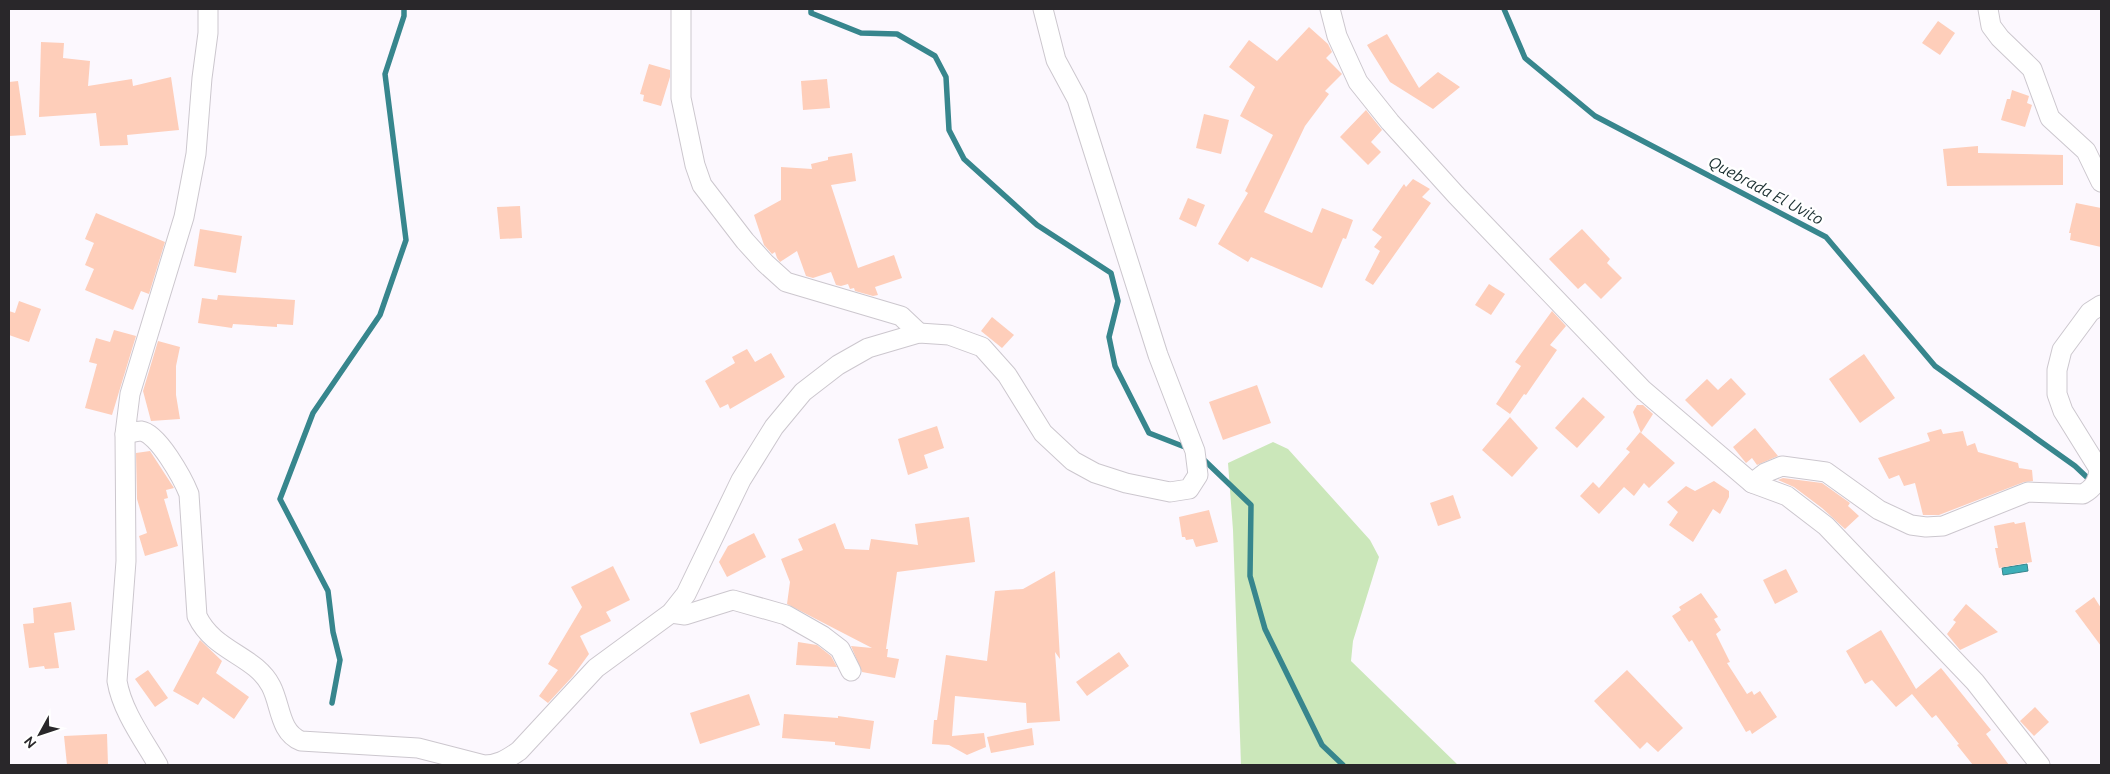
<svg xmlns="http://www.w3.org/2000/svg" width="2110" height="774" viewBox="0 0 2110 774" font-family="Ubuntu,sans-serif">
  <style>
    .green { fill: #cbe7ba }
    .water { fill: #3dafb8; stroke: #37868d }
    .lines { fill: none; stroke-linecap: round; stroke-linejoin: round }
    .stream { stroke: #37868d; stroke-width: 5.5 }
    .building { fill: #feceba }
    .minor-casing { stroke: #ccc7ce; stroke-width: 21 }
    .minor { stroke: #fff; stroke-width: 19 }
    .labels { text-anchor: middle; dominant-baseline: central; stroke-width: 5; stroke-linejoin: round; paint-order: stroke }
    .water-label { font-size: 16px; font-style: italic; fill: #1c3032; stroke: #fff }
  </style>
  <rect width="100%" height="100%" fill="#fcf8fe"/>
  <!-- green -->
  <path class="green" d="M1273,442l15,7 82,91 9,17 -26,84 -2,20 107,104h-217l-8,-235 -5,-67z"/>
  <!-- water -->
  <path class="water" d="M2027,564l1,7 -25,4 -1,-7z"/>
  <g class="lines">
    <!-- stream -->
    <g class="stream">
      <path d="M811,9v4l50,20 36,1 38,22 11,21 3,53 15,29 73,66 74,48 7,28 -9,36 6,29 34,67 41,16"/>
      <path d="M1504,9l21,49 70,58 231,121 109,129 140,100 17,16"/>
      <path d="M1201,457l50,48 -1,71 15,53 57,116 21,20"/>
      <path d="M332,703l8,-43 -7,-28 -5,-41 -48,-92 33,-86 67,-98 26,-75 -21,-166 19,-58v-7"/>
    </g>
  </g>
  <!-- building -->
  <g class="building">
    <path d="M1938,21l17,12 -15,22 -18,-12z"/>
    <path d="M1309,27l19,17 4,8 -6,6 16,16 -17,17 4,3 -24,32 -41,86 48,21 10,-25 31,12 -7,19 -3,-1 -21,50 -71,-31 -3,5 -30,-18 30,-51 -3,-2 28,-56 -33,-19 15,-29 -26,-20 20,-27 28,21z"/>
    <path d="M1387,34l32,54 19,-16 22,15 -27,22 -43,-27 -23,-37z"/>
    <path d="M41,42l23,1 -1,15 27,3 -2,25 44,-7 1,7 38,-9 8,53 -52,5 1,10 -28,1 -4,-33 -57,4z"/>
    <path d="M649,64l21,6v7l-9,29 -18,-5 1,-6 -4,-1z"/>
    <path d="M827,79l3,29 -27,2 -2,-29z"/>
    <path d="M18,81l8,54 -17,1v-54z"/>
    <path d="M2012,90l17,6 -2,7 5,2 -7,22 -24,-7 6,-21h3z"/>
    <path d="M1366,110l16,20 -11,12 10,10 -13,13 -28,-28z"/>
    <path d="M1204,114l25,6 -8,34 -25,-6z"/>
    <path d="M1978,146v7l85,2v30l-116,1 -4,-37z"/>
    <path d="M852,153l4,28 -25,4 27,83 36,-13 8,23 -27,9 3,8 -5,1 -18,-5 -1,-3 -4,1 -2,-5 -7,2 -5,-1 -5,-13 -18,6 -7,-2 -9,-25 -17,11 -3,-4 -2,-6 -3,2 -8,-9 -10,-30 27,-15v-33l31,2 -1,-5 17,-4v-3z"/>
    <path d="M1413,179l17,10 -8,8 9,6 -58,82 -8,-5 15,-29 -6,-4 8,-10 -10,-7 32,-46 2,3z"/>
    <path d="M1188,198l17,7 -9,22 -17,-8z"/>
    <path d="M2076,203l25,5v39l-31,-7 1,-7h-2z"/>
    <path d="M520,206l2,32 -22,1 -3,-32z"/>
    <path d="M96,213l69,29 -16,52 -8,-3 -8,19 -48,-20 9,-21 -9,-4 9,-22 -9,-4z"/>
    <path d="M200,229l42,7 -6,37 -42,-7z"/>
    <path d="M1582,229l28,30 -3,4 15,15 -21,21 -16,-16 -7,6 -29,-30z"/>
    <path d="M1489,284l16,10 -14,21 -16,-10z"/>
    <path d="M218,295l77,5 -2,25 -16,-1v3l-44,-3 -1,4 -34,-5 4,-25 15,2z"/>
    <path d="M19,301l22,8 -12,33 -20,-7v-24l6,2z"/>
    <path d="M1552,311l14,15 -16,19 7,5 -31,45 -2,-1 -14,20 -14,-10 25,-38 -6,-4z"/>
    <path d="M992,317l22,18 -12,13 -21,-17z"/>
    <path d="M114,330l22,6 -24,79 -27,-7 12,-44 -8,-2 7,-24 14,4z"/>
    <path d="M158,341l22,6 -4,19v29l4,24 -29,2 -8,-30z"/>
    <path d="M747,349l8,13 16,-9 14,24 -55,32 -2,-5 -8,4 -15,-27 30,-18 -3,-6z"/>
    <path d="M1864,354l31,44 -35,25 -31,-44z"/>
    <path d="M1731,378l15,16 -34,33 -27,-27 22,-21 11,11z"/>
    <path d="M1257,385l14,38 -48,17 -14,-38z"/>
    <path d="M1583,397l22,20 -28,31 -22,-20z"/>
    <path d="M1637,405h6l10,9 -12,19 -8,-21z"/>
    <path d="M1510,417l28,31 -26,29 -30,-27z"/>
    <path d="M937,426l7,22 -20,7 4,13 -20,7 -10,-36z"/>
    <path d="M1755,428l23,28 -21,9 -5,-7 -6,5 -13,-16z"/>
    <path d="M1941,429l2,5 20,-3 4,15 8,-3 3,9 40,11 1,5 13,2 1,11 -9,1 -85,33h-16l-8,-32 -11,3 -5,-11 -10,4 -11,-21 52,-17 -3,-8z"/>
    <path d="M1640,432l35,31 -26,25 -5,-5 -10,13 -10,-9 -25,27 -19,-18 13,-14 6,6 31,-36 -4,-3z"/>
    <path d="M150,451l24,37 -8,2 2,8 -4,1 14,47 -33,10 -6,-20 8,-3 -10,-34 -1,-46z"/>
    <path d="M1783,478l39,5 28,20 -2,3 11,10 -14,13 -23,-21 -28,-21 -16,-7z"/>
    <path d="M1714,481l15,10v6l-9,17 -7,-5 -20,33 -24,-17 9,-13 -11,-10 19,-16 9,5z"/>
    <path d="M1453,495l8,23 -23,8 -8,-23z"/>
    <path d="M1209,510l9,32 -22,5 -3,-8 -7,1 -1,-3h-3l-3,-20z"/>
    <path d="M969,517l6,45 -78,10 -11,77h2l-1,8 12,2 -4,19 -33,-6 -11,-26 21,2 -85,-44 3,-22 -9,-23 22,-9 -5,-11 37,-16 10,26 24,1 2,-11 47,6 -3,-21z"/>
    <path d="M2014,522l1,2 10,-2 7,40 -33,6 -4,-20h3l-4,-22z"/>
    <path d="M754,533l12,24 -39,20 -8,-15 9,-16z"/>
    <path d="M613,566l17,34 -24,12 5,9 -31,15 9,18 -16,22 -25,27 -9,-7 19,-26 -10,-6 34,-57 -11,-20z"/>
    <path d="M1786,569l12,23 -23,12 -12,-24z"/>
    <path d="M1055,571l5,88 -5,-7 5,69 -33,2 -1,-20 -71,-7 -3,40 32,-3 2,14 -19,8 -18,-10 -17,-1 2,-24h3l9,-65 41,6 8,-70 28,-2z"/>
    <path d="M1701,593l17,24 -4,2 7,11 -5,4 14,28 -3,1 20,31 5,-3 2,4 6,-4 17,26 -25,17 -2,-4 -4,2 -54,-92 -3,2 -17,-26 9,-6 -2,-3z"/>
    <path d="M2094,597l7,11v38l-26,-35z"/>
    <path d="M71,602l4,28 -21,3 5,35 -14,1 -1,-3 -15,2 -6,-44 11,-1 -1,-15z"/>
    <path d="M1966,604l32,28 -38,18 -13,-16 9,-12 -3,-2z"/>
    <path d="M1881,630l35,59 25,-21 50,62 -5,4 23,31h-36l-16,-20 2,-1 -23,-29 -4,3 -20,-24 -16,13 -24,-27 -7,4 -19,-33z"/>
    <path d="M200,640l22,21 -6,12 33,24 -15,22 -31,-22 -5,8 -25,-14z"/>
    <path d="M798,642l19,3 14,11 6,11 -41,-2z"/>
    <path d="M1119,652l10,14 -42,30 -11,-14z"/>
    <path d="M148,670l20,28 -13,9 -20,-28z"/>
    <path d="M1627,670l56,58 -25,24 -11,-10 -7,7 -46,-48z"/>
    <path d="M749,694l11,31 -60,19 -10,-31z"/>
    <path d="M2035,707l14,15 -15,14 -14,-15z"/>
    <path d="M784,714l54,4v-2l36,5 -4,28 -35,-4v-3l-53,-4z"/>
    <path d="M1032,728l2,17 -43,8 -4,-16z"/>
    <path d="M107,734l1,31h-41l-3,-29z"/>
  </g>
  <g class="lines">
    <!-- minor casing -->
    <g class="minor-casing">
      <g id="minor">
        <path d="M208,9v24l-6,45 -6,76 -12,63 -54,177 -5,40c5,-1 12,-3 16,-3 17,2 42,48 48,63l8,122c17,36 58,39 74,70 10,19 8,46 30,55l117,7 66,17c15,0 23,-6 35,-14l77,-83 75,-55 15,-19 55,-114 33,-53 29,-35 35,-27 30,-17 51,-15 30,2 33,12 25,28 36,58 30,28 22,12 31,10 44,9 19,-3 9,-14 -3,-24 -37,-96 -81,-256 -21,-39 -13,-51"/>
        <path d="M681,9v89l14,67 7,20 43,56 20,22 21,19 115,34 18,17"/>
        <path d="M1330,9l7,27 21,46 32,40 66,73 187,195 109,93 35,13 39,30 149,156 65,83"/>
        <path d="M1988,9l3,17 9,12 32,31 18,49 36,33 15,31"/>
        <path d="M125,434l1,127 -9,120c5,30 26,58 41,84"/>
        <path d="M1752,483l13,-10 17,-7 44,6 53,38 32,15 15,2 17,-1 85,-34 55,2c11,-6 15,-13 16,-25l-36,-58 -6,-17v-24l5,-20 28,-38 11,-7"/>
        <path d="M671,613l14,2 48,-15 53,15 37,21 17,13 11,22"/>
      </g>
    </g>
    <!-- minor -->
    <use href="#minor" class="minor"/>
  </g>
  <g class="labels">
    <!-- water labels -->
    <g class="water-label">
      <text transform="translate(1766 190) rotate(28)">Quebrada El Uvito</text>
    </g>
  </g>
  <!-- border -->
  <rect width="2110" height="774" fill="none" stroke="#29272a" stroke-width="20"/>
  <!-- north arrow -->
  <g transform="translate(40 734) rotate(230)" stroke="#ffffff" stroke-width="4" paint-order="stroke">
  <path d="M0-4L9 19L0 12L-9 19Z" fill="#29272a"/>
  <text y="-8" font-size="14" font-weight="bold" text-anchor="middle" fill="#29272a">N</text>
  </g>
</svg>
